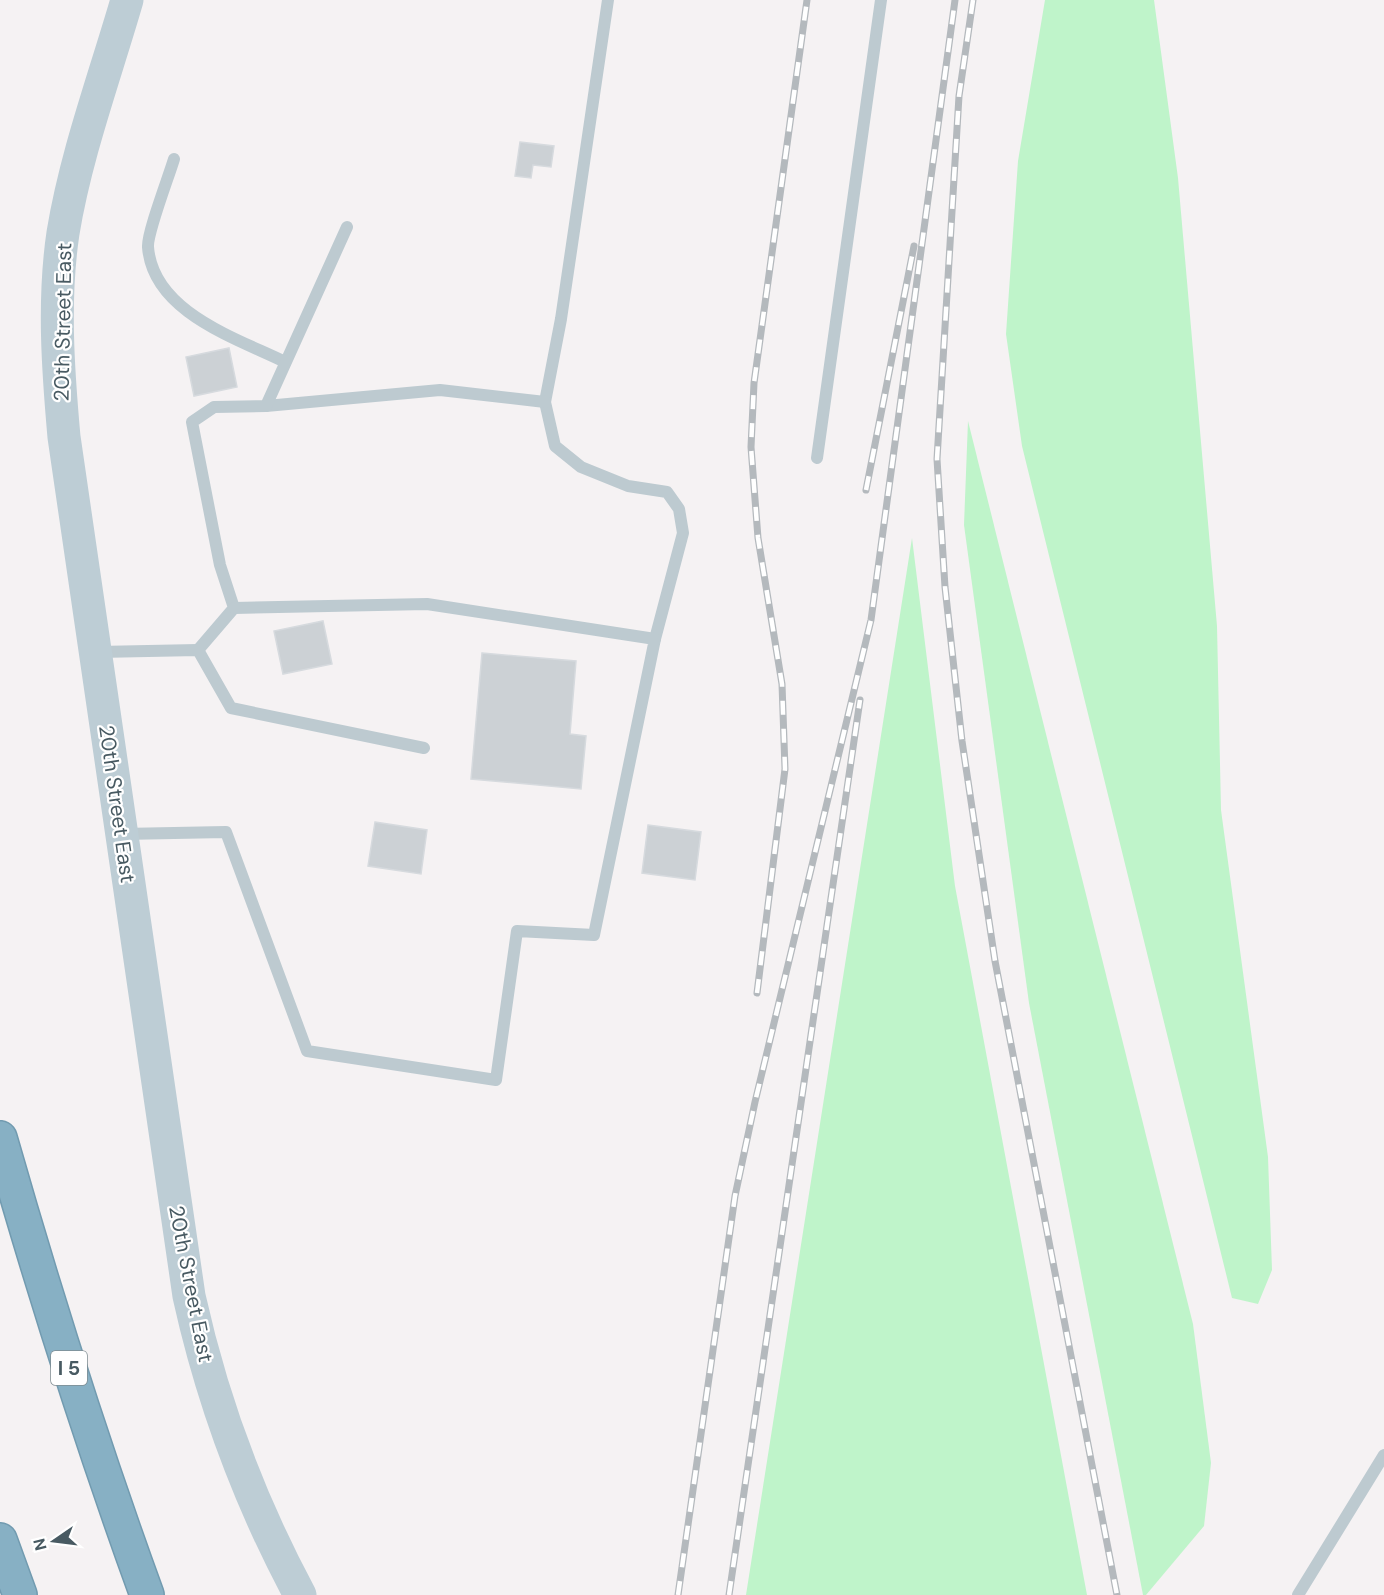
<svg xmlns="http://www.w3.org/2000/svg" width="1384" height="1595" viewBox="0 0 1384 1595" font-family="'DM Sans',sans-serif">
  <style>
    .green { fill: #bff4ca }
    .building { fill: #ccd1d5; stroke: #d6dade; stroke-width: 1.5 }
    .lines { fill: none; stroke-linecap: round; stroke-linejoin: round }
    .highway-casing { stroke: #729bb0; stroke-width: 36 }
    .lane { stroke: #bdcad0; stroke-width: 12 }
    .secondary { stroke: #bdcdd5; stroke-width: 33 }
    .highway { stroke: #87b0c4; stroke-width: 33 }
    .rail-casing { stroke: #b4b9bd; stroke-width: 7 }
    .rail { stroke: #fff; stroke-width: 4.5; stroke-dasharray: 14; stroke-linecap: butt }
    .labels { text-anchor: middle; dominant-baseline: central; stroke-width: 4.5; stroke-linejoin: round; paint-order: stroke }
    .shield { fill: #fff; stroke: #7f8c91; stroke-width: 1.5 }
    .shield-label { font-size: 20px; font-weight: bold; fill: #485a62 }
    .street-label { font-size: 21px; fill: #485a62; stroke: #fff }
  </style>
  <rect width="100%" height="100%" fill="#f5f2f3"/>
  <!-- green -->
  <g class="green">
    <path d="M1045,0h109l24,178 39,448 4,184 47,347 4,113 -14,34 -26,-6 -210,-852 -16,-112 12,-173z"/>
    <path d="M968,421l225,903 18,139 -7,63 -58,69h-3l-114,-592 -65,-478z"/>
    <path d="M912,538l43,348 132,709h-341z"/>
  </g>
  <!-- building -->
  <g class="building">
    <path d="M520,142l34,4 -3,21 -18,-2 -2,13 -16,-2z"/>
    <path d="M229,348l8,39 -43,9 -8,-39z"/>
    <path d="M323,621l9,43 -49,10 -9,-43z"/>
    <path d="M482,653l94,8 -6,73 16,2 -5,53 -110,-10z"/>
    <path d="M375,822l52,8 -6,44 -53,-8z"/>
    <path d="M648,825l53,7 -6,48 -53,-7z"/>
  </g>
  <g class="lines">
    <!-- highway casing -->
    <g class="highway-casing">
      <g id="highway">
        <path d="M0,1138c44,154 92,306 147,457"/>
        <path d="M0,1540l20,55"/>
      </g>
    </g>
    <!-- lane -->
    <g class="lane">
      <path d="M608,0l-47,319 -16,83 10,44 26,21 47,19 39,6 12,17 4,24 -28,106"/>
      <path d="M174,159c-5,17 -27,74 -26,88 5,65 88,91 137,115"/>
      <path d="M266,406l174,-16 105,12"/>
      <path d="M817,458l64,-458"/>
      <path d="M198,650l36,-42 -14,-43 -28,-143 22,-15 52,-1 81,-179"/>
      <path d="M98,652l100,-2 33,58 193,40"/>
      <path d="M122,834l104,-2 81,219 189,29 21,-149 77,4 61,-296 -228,-35 -193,4"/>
      <path d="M1298,1595l86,-140"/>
    </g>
    <!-- secondary -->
    <path class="secondary" d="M127,0c-22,76 -51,154 -64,233 -10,67 -5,137 1,204l125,859c23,104 60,204 111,299"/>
    <!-- highway -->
    <use href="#highway" class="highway"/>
    <!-- rail casing -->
    <g class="rail-casing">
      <g id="rail">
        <path d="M973,0l-14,96 -22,363 8,128 17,154 33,220 122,634"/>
        <path d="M866,490l48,-244"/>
        <path d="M757,993l28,-224 -3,-85 -24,-146 -7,-91 3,-64 53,-383"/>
        <path d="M678,1595l57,-399 20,-94 116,-482 84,-620"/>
        <path d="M729,1595l131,-895"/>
      </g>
    </g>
    <!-- rail -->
    <use href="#rail" class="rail"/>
  </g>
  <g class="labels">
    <!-- shield labels -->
    <rect class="shield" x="51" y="1351" width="36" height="34" rx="4.5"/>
    <g class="shield-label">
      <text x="69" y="1368">I 5</text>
    </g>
    <!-- street labels -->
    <g class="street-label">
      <text transform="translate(63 322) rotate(-89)">20th Street East</text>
      <text transform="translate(117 804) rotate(82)">20th Street East</text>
      <text transform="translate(191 1284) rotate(79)">20th Street East</text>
    </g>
  </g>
  <!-- north arrow -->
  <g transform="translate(54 1541) rotate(256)" stroke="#ffffff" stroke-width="4.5" paint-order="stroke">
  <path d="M0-4.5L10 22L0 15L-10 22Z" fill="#485a62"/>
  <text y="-9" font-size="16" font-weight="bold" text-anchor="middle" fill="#485a62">N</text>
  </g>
</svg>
